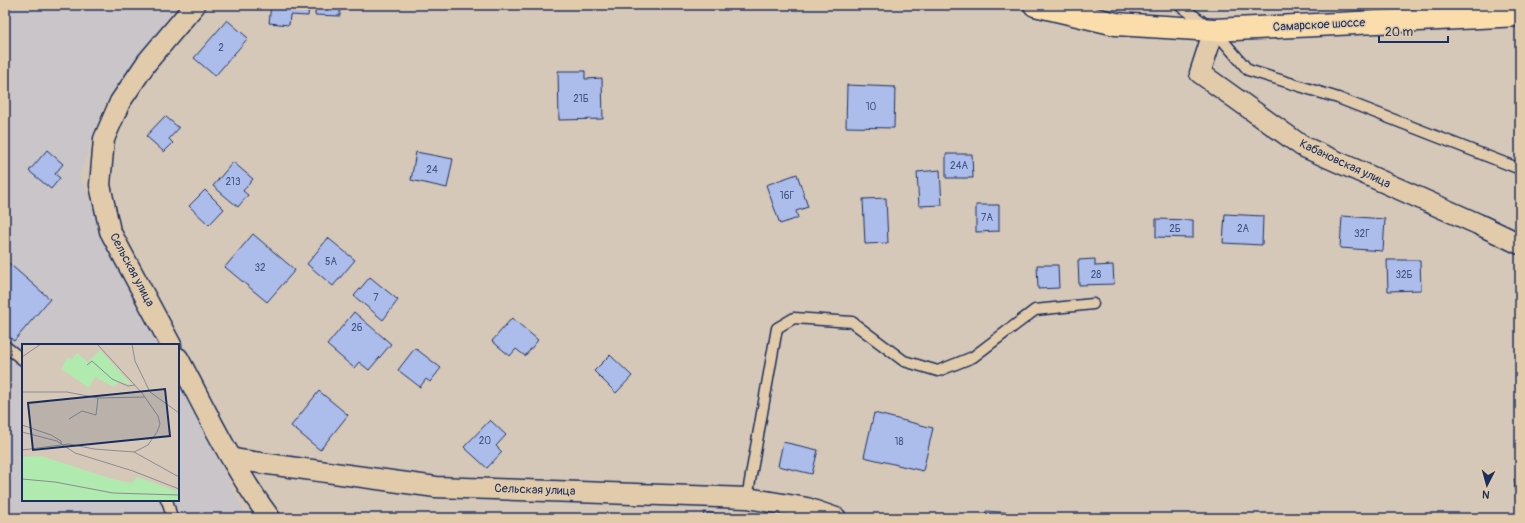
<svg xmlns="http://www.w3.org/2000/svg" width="1525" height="523" viewBox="0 0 1525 523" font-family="Pangolin,sans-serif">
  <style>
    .built { fill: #c9c5c8 }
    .building { fill: #acbdec; stroke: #1b2f5e }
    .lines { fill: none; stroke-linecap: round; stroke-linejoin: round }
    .lane-casing { stroke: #1b2f5e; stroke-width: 13 }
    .street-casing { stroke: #1b2f5e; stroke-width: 23 }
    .primary-casing { stroke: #1b2f5e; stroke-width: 25 }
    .lane { stroke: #e1cbab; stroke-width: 10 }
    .street { stroke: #e1cbab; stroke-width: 20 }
    .primary { stroke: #fbddab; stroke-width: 22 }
    .labels { text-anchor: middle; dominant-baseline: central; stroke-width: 3; stroke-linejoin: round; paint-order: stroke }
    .number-label { font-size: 10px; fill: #3f5282 }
    .street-label { font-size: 12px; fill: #1b2f5e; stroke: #e1cbab }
    .inset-road { fill: none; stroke: #8b8b94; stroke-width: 1 }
    .view { fill: #1b2f5e; fill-opacity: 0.15; stroke: #1b2f5e; stroke-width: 2 }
    .inset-edge { fill: none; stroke: #1b2f5e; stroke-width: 2 }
  </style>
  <rect width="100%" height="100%" fill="#d6c8b8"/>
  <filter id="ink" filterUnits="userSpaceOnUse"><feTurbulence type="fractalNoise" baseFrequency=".025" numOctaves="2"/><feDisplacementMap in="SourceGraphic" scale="8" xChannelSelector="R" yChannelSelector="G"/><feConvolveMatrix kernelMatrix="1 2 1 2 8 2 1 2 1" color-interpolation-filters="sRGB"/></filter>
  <g filter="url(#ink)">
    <!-- built -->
    <path class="built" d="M5,5h173l-73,99 -26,72 83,169h-139v155h155v-122l69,140h-242z"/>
    <!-- building -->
    <g class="building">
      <path d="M271,5h38l-1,11 -18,-1 -1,10 -20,-2z"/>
      <path d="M315,5h25v11l-25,-1z"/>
      <path d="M227,20l21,18 -33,38 -21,-18z"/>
      <path d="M558,71h27v8l17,-1 1,41 -44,1z"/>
      <path d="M847,85l48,2 -1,41 -48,-1z"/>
      <path d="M165,116l14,12 -10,11 4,4 -9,9 -18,-16z"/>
      <path d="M47,150l16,14 -8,10 5,4 -9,11 -22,-18z"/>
      <path d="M416,152l37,7 -6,29 -36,-8z"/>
      <path d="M946,154h26l1,24h-27z"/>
      <path d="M233,162l20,17 -10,12 5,4 -10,12 -25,-21z"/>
      <path d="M940,170l2,35 -23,1 -2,-34z"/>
      <path d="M797,174l11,33 -12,4 2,7 -18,6 -14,-39z"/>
      <path d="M205,190l19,19 -15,16 -20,-19z"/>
      <path d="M886,198l2,45 -23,1 -2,-45z"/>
      <path d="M976,205h23v26l-23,1z"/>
      <path d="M1225,214l38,2 -1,29 -39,-2z"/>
      <path d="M1342,216l43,3 -2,32 -43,-3z"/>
      <path d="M1156,219l37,1v18l-37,-1z"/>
      <path d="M253,234l42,36 -28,32 -42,-35z"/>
      <path d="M328,238l27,22 -22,26 -26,-22z"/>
      <path d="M1095,259v7l18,-1 1,19 -35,1 -1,-25z"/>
      <path d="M5,260l45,39 -36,42 -9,-8z"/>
      <path d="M1387,260h33l1,30 -33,1z"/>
      <path d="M1037,265h21l1,23 -21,1z"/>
      <path d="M370,277l28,23 -15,20 -29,-24z"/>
      <path d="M354,312l37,32 -22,26 -10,-8 -5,6 -27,-23z"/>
      <path d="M512,318l26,22 -13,16 -9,-7 -6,7 -18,-15z"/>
      <path d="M415,348l26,20 -11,14 -4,-3 -6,8 -22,-17z"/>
      <path d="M610,355l22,21 -16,17 -22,-22z"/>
      <path d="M319,391l29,24 -28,35 -29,-24z"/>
      <path d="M874,413l59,15 -10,43 -59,-14z"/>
      <path d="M490,420l16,15 -10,11 6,6 -15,16 -23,-21z"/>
      <path d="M783,442l35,8 -6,24 -34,-8z"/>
      <path d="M1520,478v40h-2l-4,-39z"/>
      <path d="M986,511l44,3v4h-45z"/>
      <path d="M704,512l30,4v2h-31z"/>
    </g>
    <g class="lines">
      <!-- lane casing -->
      <g class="lane-casing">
        <g id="lane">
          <path d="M1179,5l35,25 34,40 90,28 182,71"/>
          <path d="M5,346l18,14"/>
          <path d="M747,498l30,-170 17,-10 58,4 52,39 34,10 35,-14 62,-47 58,-6"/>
          <path d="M166,500l2,3 4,15"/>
        </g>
      </g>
      <!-- street casing -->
      <g class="street-casing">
        <g id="street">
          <path d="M1214,30l-14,43 102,73 176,78 42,20"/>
          <path d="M171,345l-61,-114 -10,-46 4,-46 16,-37 27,-40 48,-57"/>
          <path d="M178,358c29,54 55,111 92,160"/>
          <path d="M232,459l204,28 311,11 60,10 29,10"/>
        </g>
      </g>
      <!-- primary casing -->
      <g class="primary-casing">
        <path id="primary" d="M1035,5l81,19 98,6 306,-15"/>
      </g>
      <!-- lane -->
      <use href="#lane" class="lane"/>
      <!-- street -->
      <use href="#street" class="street"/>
      <!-- primary -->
      <use href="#primary" class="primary"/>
    </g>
  </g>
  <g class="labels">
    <!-- number labels -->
    <g class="number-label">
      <text x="221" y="48">2</text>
      <text x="581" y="99">21Б</text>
      <text x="871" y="107">10</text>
      <text x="959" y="166">24А</text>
      <text x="432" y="170">24</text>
      <text x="233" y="182">213</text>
      <text x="787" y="196">16Г</text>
      <text x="987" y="218">7А</text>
      <text x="1175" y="229">2Б</text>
      <text x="1243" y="229">2А</text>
      <text x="1362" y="234">32Г</text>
      <text x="331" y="262">5А</text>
      <text x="260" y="268">32</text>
      <text x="1096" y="275">28</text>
      <text x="1404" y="275">32Б</text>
      <text x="376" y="298">7</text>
      <text x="357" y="328">26</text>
      <text x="485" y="441">20</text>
      <text x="899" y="442">18</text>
    </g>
    <!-- street labels -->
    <g class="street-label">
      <text transform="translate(1319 25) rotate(-3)">Самарское шоссе</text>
      <text transform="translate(1345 164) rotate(25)">Кабановская улица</text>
      <text transform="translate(132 270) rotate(62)">Сельская улица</text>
      <text transform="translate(535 490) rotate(2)">Сельская улица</text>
    </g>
  </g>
  <!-- overview -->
  <g transform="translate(22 344)">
    <rect width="157" height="157" fill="#d6c8b8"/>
    <path d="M78,6l32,35 -13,-4 -5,6 -19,-10 -6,11 -28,-19 7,-12 3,3 6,-7 11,9zM19,112l71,23 19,4 6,-6 42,15v9h-157v-44z" fill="#b0eaaf"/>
    <path class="inset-road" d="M75,0l45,49 16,23 2,8 -3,8 -9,13 -14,7M110,0l3,17 15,31 29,21M0,13l19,-13M65,21l5,-4 20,18 16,7 7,-1M0,48h45l31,6 47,-1M47,75l13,-8 14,4 2,-17M0,81l29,10 10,6v3M0,88l35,9 18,12 58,18 46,18M0,106l47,-6 25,5 40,3 45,25M0,135l33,3 58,11 66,2"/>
    <path class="view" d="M143,45l5,47 -137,14 -5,-47z"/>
    <rect width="157" height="157" class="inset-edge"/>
  </g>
  <!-- margin -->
  <rect width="1525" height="523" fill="none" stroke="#e1cbab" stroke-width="20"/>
  <rect x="10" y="10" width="1505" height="503" fill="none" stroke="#1b2f5e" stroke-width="1.5" filter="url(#ink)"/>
  <!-- north arrow -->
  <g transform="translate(1487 485) rotate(186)" stroke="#e1cbab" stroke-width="3" paint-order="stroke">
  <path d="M0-3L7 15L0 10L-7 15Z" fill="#1b2f5e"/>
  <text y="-6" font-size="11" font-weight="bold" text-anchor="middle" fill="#1b2f5e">N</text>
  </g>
  <!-- scale -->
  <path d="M1379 36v6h69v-6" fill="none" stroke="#1b2f5e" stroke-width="2"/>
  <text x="1385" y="36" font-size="12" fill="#1b2f5e" stroke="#e1cbab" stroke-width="3" paint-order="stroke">20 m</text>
</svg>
